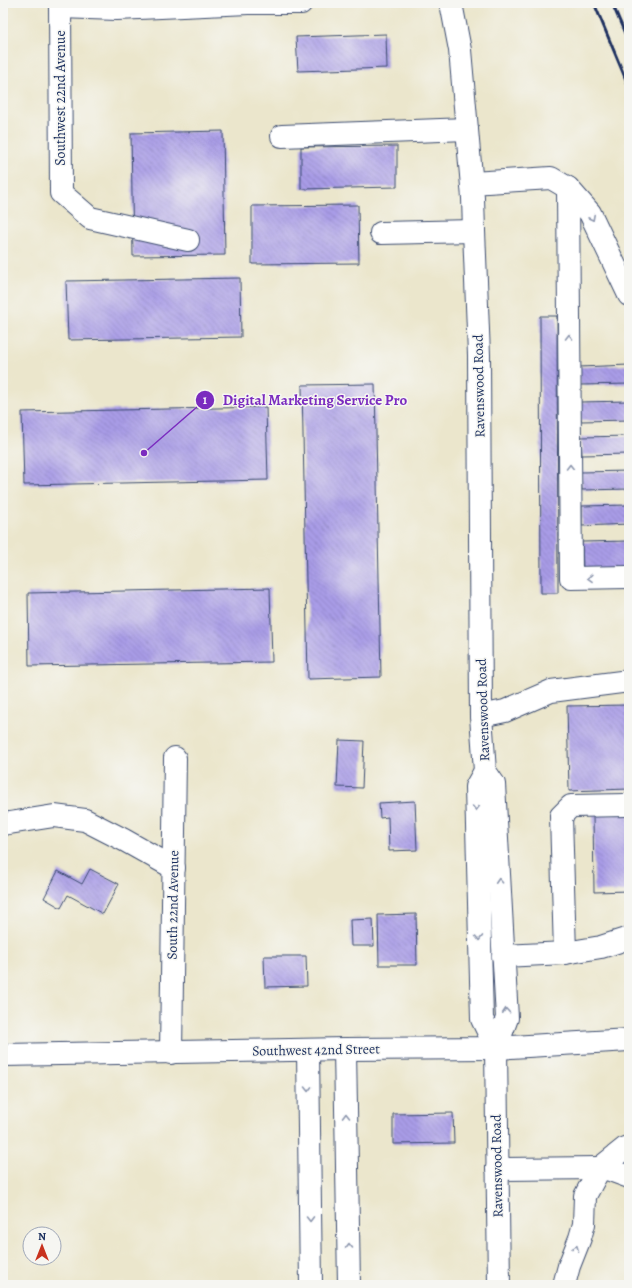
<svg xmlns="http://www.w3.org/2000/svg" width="632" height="1288" viewBox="0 0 632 1288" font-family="Alegreya,serif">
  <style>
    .building { fill: url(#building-back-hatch) }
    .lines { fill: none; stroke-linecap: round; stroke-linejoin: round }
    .minor-casing { stroke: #3a4a6e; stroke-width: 24 }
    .minor { stroke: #fff; stroke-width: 22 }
    .rail { stroke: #1b2f5e; stroke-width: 3 }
    .oneway { stroke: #8d97ae }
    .labels { text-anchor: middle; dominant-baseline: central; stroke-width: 3; stroke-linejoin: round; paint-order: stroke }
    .street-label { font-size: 14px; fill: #1b2f5e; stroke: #f6f6f2 }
    .leader { fill: none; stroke: #7b2cbf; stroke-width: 1.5 }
    .callout-dot { fill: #7b2cbf; stroke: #f6f6f2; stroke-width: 1.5 }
    .mark-label { font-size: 12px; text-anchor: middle; font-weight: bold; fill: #fff }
    .callout-label { font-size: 15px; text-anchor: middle; font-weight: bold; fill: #7b2cbf; stroke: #f6f6f2; stroke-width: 3; stroke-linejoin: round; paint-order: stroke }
  </style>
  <defs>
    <pattern id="building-back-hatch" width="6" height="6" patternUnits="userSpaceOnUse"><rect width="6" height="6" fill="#a99ce7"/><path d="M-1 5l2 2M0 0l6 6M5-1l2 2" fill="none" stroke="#8980be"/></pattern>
  </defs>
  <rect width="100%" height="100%" fill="#f6f6f2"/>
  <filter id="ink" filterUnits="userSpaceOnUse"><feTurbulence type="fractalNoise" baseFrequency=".025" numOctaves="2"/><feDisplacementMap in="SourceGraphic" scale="8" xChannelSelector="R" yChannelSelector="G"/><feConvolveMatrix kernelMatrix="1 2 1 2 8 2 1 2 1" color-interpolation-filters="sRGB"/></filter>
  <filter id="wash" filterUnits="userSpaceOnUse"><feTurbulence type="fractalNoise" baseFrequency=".012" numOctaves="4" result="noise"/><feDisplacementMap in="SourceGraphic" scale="16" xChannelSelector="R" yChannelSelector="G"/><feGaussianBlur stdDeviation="0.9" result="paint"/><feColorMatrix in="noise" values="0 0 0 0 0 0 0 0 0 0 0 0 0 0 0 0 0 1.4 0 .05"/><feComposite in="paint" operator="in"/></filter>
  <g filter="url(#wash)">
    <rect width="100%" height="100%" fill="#ebe6cc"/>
    <g id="blocks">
      <!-- building -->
      <g class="building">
        <path d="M386,34l1,34 -89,3 -2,-34z"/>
        <path d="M223,131l2,124 -92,1 -2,-123z"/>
        <path d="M397,146v41l-96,2v-42z"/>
        <path d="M358,205l1,58 -107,1v-58z"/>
        <path d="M240,278l1,59 -173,3 -2,-59z"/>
        <path d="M540,316h17l1,277h-17z"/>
        <path d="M629,365v19l-49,1 -1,-18z"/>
        <path d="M375,384l6,293 -73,2 -6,-294z"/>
        <path d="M629,401v19l-48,1 -1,-19z"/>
        <path d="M266,407l2,73 -244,5 -2,-73z"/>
        <path d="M629,436v18l-47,1 -1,-18z"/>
        <path d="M629,471v18l-47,1 -1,-18z"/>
        <path d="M629,505v19l-47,2v-20z"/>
        <path d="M629,541v27l-46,1 -1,-27z"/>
        <path d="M270,588l2,74 -243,4 -1,-73z"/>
        <path d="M629,705v84l-60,2 -2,-85z"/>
        <path d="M339,740l25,1 -2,47 -25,-1z"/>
        <path d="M415,801l2,49 -28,1 -1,-34 -8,1 -1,-15z"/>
        <path d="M629,813v78l-35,1 -1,-78z"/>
        <path d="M90,869l29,15 -16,30 -35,-19 -7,13 -17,-10 14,-27 24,13z"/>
        <path d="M416,914l1,51h-38l-1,-50z"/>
        <path d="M373,919l1,27h-23l-1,-26z"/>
        <path d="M264,956h42l1,30 -42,1z"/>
        <path d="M453,1113l1,30 -61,1v-30z"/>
      </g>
    </g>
  </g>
  <g filter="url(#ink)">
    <use href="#blocks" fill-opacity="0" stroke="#3a4a6e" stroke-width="1"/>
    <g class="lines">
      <!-- minor casing -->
      <g class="minor-casing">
        <g id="minor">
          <path d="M60,3l1,190 29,25 98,22"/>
          <path d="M451,3l9,47 13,148 1,33 5,124 2,361 4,55 9,13 13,234 -11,30 3,237"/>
          <path d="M60,7l57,2 131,-6h53"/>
          <path d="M282,136l185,-7"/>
          <path d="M472,183l79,-5 17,10 22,25 39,82"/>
          <path d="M568,188l3,390 58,-1"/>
          <path d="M381,233l93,-2"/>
          <path d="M481,716l24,-5 46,-20 78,-10"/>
          <path d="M485,771l-9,16 6,232 14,29"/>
          <path d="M3,824l51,-8 31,4 39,20 50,28"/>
          <path d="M565,953l-4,-137 10,-10 55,-1"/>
          <path d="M503,956l62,-3 36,-6 28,-9"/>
          <path d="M345,1049l4,236"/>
          <path d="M308,1050l3,235"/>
          <path d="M171,1053l4,-295"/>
          <path d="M3,1055l342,-6 151,-1 133,-8"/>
          <path d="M497,1169l103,-1 10,2 19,7"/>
          <path d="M564,1285l5,-19 11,-28 4,-14 1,-28 15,-28 25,-20 4,-1"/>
        </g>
      </g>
      <!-- minor -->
      <use href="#minor" class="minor"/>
      <!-- rail -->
      <g class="rail">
        <path d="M594,3l35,84"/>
        <path d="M612,3l17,40"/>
      </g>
    </g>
    <!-- one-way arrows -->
    <defs><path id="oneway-chevron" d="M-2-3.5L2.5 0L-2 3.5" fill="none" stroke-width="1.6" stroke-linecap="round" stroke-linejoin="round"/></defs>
    <g class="oneway">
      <use href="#oneway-chevron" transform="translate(592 218) rotate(63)"/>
      <use href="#oneway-chevron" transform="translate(569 337) rotate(-90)"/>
      <use href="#oneway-chevron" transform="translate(570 467) rotate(-90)"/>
      <use href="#oneway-chevron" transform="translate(590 578) rotate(179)"/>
      <use href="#oneway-chevron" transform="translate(476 808) rotate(89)"/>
      <use href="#oneway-chevron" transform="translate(499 881) rotate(-93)"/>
      <use href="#oneway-chevron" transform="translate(479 938) rotate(89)"/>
      <use href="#oneway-chevron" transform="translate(506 1011) rotate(-94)"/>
      <use href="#oneway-chevron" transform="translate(308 1089) rotate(89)"/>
      <use href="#oneway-chevron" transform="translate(346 1116) rotate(-91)"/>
      <use href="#oneway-chevron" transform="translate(310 1219) rotate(89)"/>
      <use href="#oneway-chevron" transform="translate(349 1246) rotate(-91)"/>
      <use href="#oneway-chevron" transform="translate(576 1248) rotate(-69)"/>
    </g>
  </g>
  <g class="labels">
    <!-- street labels -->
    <g class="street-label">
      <text transform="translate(60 98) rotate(-90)">Southwest 22nd Avenue</text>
      <text transform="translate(479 386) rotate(-91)">Ravenswood Road</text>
      <text transform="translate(483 710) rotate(-92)">Ravenswood Road</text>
      <text transform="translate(173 905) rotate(-89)">South 22nd Avenue</text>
      <text transform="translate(316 1050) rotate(-1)">Southwest 42nd Street</text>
      <text transform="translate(497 1166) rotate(-91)">Ravenswood Road</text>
    </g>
  </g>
  <!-- callouts -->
  <path class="leader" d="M144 453L205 400"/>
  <g class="callout-dot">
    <circle cx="144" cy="453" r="4"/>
    <circle cx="205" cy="400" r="10"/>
  </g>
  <g class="mark-label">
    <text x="205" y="404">1</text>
  </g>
  <g class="callout-label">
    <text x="315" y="405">Digital Marketing Service Pro</text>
  </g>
  <!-- margin -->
  <rect width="632" height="1288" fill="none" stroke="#f6f6f2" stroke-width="16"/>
  <!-- north arrow -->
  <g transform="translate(42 1246)"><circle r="19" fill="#f6f6f2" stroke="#9ea6b7"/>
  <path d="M0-3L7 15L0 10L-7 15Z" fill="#c8321e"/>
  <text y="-6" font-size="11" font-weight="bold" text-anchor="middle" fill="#1b2f5e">N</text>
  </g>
</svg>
